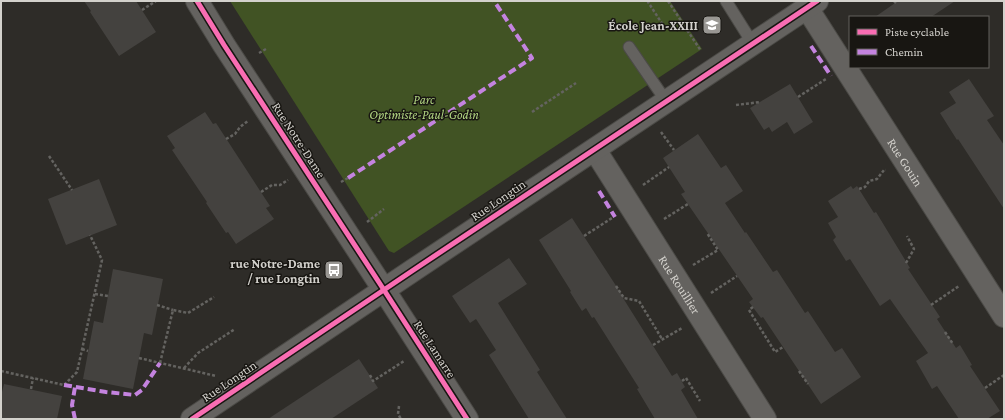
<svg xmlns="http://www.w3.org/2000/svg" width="1005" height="420" viewBox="0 0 1005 420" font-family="'Crimson Pro',serif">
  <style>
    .green { fill: #415324 }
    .building { fill: #44423f }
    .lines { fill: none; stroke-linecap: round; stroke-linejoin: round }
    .lane-casing { stroke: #4b4a46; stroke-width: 13 }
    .street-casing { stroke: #4b4a46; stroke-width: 24 }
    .path { stroke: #646360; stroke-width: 2.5; stroke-dasharray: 3 2; stroke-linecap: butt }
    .lane { stroke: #64625f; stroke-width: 11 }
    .street { stroke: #64625f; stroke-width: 22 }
    .quiet { stroke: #c483df; stroke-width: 4; stroke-dasharray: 8 4; stroke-linecap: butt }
    .cycleway-casing { stroke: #181612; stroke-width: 8 }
    .cycleway { stroke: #f96db3; stroke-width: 5 }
    .labels { text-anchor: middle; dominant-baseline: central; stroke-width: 3; stroke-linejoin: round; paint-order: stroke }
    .poi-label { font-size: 13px; font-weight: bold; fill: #d3d1cc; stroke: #181612; text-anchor: end }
    .park-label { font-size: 13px; font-style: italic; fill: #b1d481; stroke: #181612 }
    .street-label { font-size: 13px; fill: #d3d1cc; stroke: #181612 }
  </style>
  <rect width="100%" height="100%" fill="#2e2c28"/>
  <!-- green -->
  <path class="green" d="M230,1h440l32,48 -308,204 -5,-2z"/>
  <!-- building -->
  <g class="building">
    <path d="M84,1h52l20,31 -37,24 -29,-44 1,-1z"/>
    <path d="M898,1h57l-24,16h-56z"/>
    <path d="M969,79l25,37 -7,4 17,25v64l-46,-70 -1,1 -17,-27 16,-10 -7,-11z"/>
    <path d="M790,84l23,38 -19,12 -7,-12 -15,10 -3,-5 -5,3 -14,-22z"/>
    <path d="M205,112l8,12 3,-1 54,83 -4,2 8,11 -38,25 -8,-12 -2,1 -20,-30 1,-1 -35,-52 3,-2 -8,-12z"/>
    <path d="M698,134l23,34 5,-3 17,26 -18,12 20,30 1,-1 27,40 4,-2 28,43 3,-2 27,41 7,-4 19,29 -40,27 -58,-87 -2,1 -12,-16 4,-3 -72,-105 4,-2 -22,-34z"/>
    <path d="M99,179l18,46 -51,20 -18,-46z"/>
    <path d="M851,186l2,3 4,-3 17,27 2,-1 34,56 -2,1 32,48 -3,2 19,29 4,-3 12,20 -2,1 30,45 -13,8h-28l-22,-33 -5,3 -16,-28 12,-8 -38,-54 -10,7 -30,-47 -4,2 -13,-21 3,-3 -8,-14 10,-6 -10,-16z"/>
    <path d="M572,218l52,80h-1l49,78 5,-3 8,14 -4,3 17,29h-43l-18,-30 2,-1 -45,-71 -2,1 -6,-10 -4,3 -12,-19 1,-1 -32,-51z"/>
    <path d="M509,258l18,26 -29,19 42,67 -3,2 30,47h-38l-40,-64 7,-5 -20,-31 -6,4 -18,-27z"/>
    <path d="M113,269l50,10 -11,56 -8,-2 -11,56 -50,-10 11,-58 9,2z"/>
    <path d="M359,359l19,29 -47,31h-63z"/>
    <path d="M4,384l58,12 -5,23h-56v-23z"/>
  </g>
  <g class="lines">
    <!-- lane casing -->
    <g class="lane-casing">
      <g id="lane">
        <path d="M726,1l27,43"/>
        <path d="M629,47l37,54"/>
      </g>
    </g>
    <!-- street casing -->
    <g class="street-casing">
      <g id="street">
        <path d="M197,1l27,44 160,245 83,129"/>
        <path id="s1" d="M807,8l197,308"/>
        <path id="s2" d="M595,150l170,269"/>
        <path d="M192,419l220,-148 405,-270"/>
      </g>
    </g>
    <!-- path -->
    <g class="path">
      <path d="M649,1l-1,1 15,23"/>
      <path d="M668,1l33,50"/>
      <path d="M894,1l2,2"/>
      <path d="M142,10l14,-9"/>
      <path d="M259,53l7,-4"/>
      <path d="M798,97l28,-18"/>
      <path d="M736,105l24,-3"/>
      <path d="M532,112l44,-29"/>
      <path d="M661,132l13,18"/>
      <path d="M226,139l9,-5 5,-7 8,-6"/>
      <path d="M49,156l23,34"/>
      <path d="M341,182l7,-4"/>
      <path d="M643,185l26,-18"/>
      <path d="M859,189l6,-2 4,-6 8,-2 7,-9h2"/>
      <path d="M261,192l11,-7h8l8,-5"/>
      <path d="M664,219l24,-15"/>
      <path d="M367,222l17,-13"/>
      <path d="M584,236l28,-18"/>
      <path d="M906,263l8,-14 -7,-13"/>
      <path d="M693,265l25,-15 -11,-17"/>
      <path d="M616,286l8,12 15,3 23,38"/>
      <path d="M711,293l26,-17"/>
      <path d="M95,294l13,2"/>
      <path d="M157,305l16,5"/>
      <path d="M931,305l28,-19"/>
      <path d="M753,307l-4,3 26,42 8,-5"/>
      <path d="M945,332l8,12"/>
      <path d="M653,345l29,-17"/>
      <path d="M82,349l6,2"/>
      <path d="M139,358l77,18"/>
      <path d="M160,363l13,-53 15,3 26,-16"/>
      <path d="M184,368l14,-15 37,-24"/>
      <path d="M1,371l63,14 13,-13 25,-112 -12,-25"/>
      <path d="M799,371l9,13"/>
      <path d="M370,375l3,6 31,-20"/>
      <path d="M682,381l4,-3 14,23"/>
      <path d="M985,388l19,-13"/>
      <path d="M31,389l2,-11"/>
      <path d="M399,406l-1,8 3,5"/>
    </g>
    <!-- lane -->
    <use href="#lane" class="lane"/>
    <!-- street -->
    <use href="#street" class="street"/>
    <!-- quiet -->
    <g class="quiet">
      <path d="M811,46l20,30"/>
      <path d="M348,178l184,-120 -38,-57"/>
      <path d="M599,191l16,26"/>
      <path d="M64,385l42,7 29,3 7,-5 18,-27"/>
      <path d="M75,419l-3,-14 3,-18"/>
    </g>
    <!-- cycleway casing -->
    <g class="cycleway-casing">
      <g id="cycleway">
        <path d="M197,1l27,44 160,245 83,129"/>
        <path d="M192,419l220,-148 405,-270"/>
      </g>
    </g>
    <!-- cycleway -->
    <use href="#cycleway" class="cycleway"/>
  </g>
  <!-- icons -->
  <defs>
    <g id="school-square" transform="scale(1)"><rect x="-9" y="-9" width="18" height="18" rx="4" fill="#999793" stroke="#181612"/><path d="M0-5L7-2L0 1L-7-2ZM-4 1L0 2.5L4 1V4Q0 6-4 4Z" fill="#fff"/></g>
    <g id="bus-square" transform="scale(1)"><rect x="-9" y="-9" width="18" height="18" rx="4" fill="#999793" stroke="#181612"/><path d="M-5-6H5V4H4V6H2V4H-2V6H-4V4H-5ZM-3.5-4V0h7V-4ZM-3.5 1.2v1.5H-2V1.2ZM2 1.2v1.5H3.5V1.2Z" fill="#fff"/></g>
  </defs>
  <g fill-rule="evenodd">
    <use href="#school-square" x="712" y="25"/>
    <use href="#bus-square" x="334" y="270"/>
  </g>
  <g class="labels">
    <!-- poi labels -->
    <g class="poi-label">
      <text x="698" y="25">École Jean-XXIII</text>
      <text x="320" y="263">rue Notre-Dame<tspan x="320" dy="15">/ rue Longtin</tspan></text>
    </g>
    <!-- park labels -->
    <g class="park-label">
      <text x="424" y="99">Parc<tspan x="424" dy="15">Optimiste-Paul-Godin</tspan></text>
    </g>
    <!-- street labels -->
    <g class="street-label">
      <text transform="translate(299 140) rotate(57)">Rue Notre-Dame</text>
      <text stroke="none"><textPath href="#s1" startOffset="183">Rue Gouin</textPath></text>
      <text transform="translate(498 200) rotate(-34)">Rue Longtin</text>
      <text stroke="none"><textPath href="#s2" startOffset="159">Rue Rouillier</textPath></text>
      <text transform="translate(435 349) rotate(57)">Rue Lamarre</text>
      <text transform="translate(229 381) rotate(-34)">Rue Longtin</text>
    </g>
  </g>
  <!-- border -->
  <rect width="1005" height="420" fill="none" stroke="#d3d1cc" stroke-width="4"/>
  <!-- legend -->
  <rect x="849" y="16" width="140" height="52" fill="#181612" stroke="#63615c"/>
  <rect x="857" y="29" width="20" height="6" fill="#f96db3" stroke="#63615c"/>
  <text x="885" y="36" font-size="12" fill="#d3d1cc">Piste cyclable</text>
  <rect x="857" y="49" width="20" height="6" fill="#c483df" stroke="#63615c"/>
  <text x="885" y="56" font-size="12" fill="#d3d1cc">Chemin</text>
</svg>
